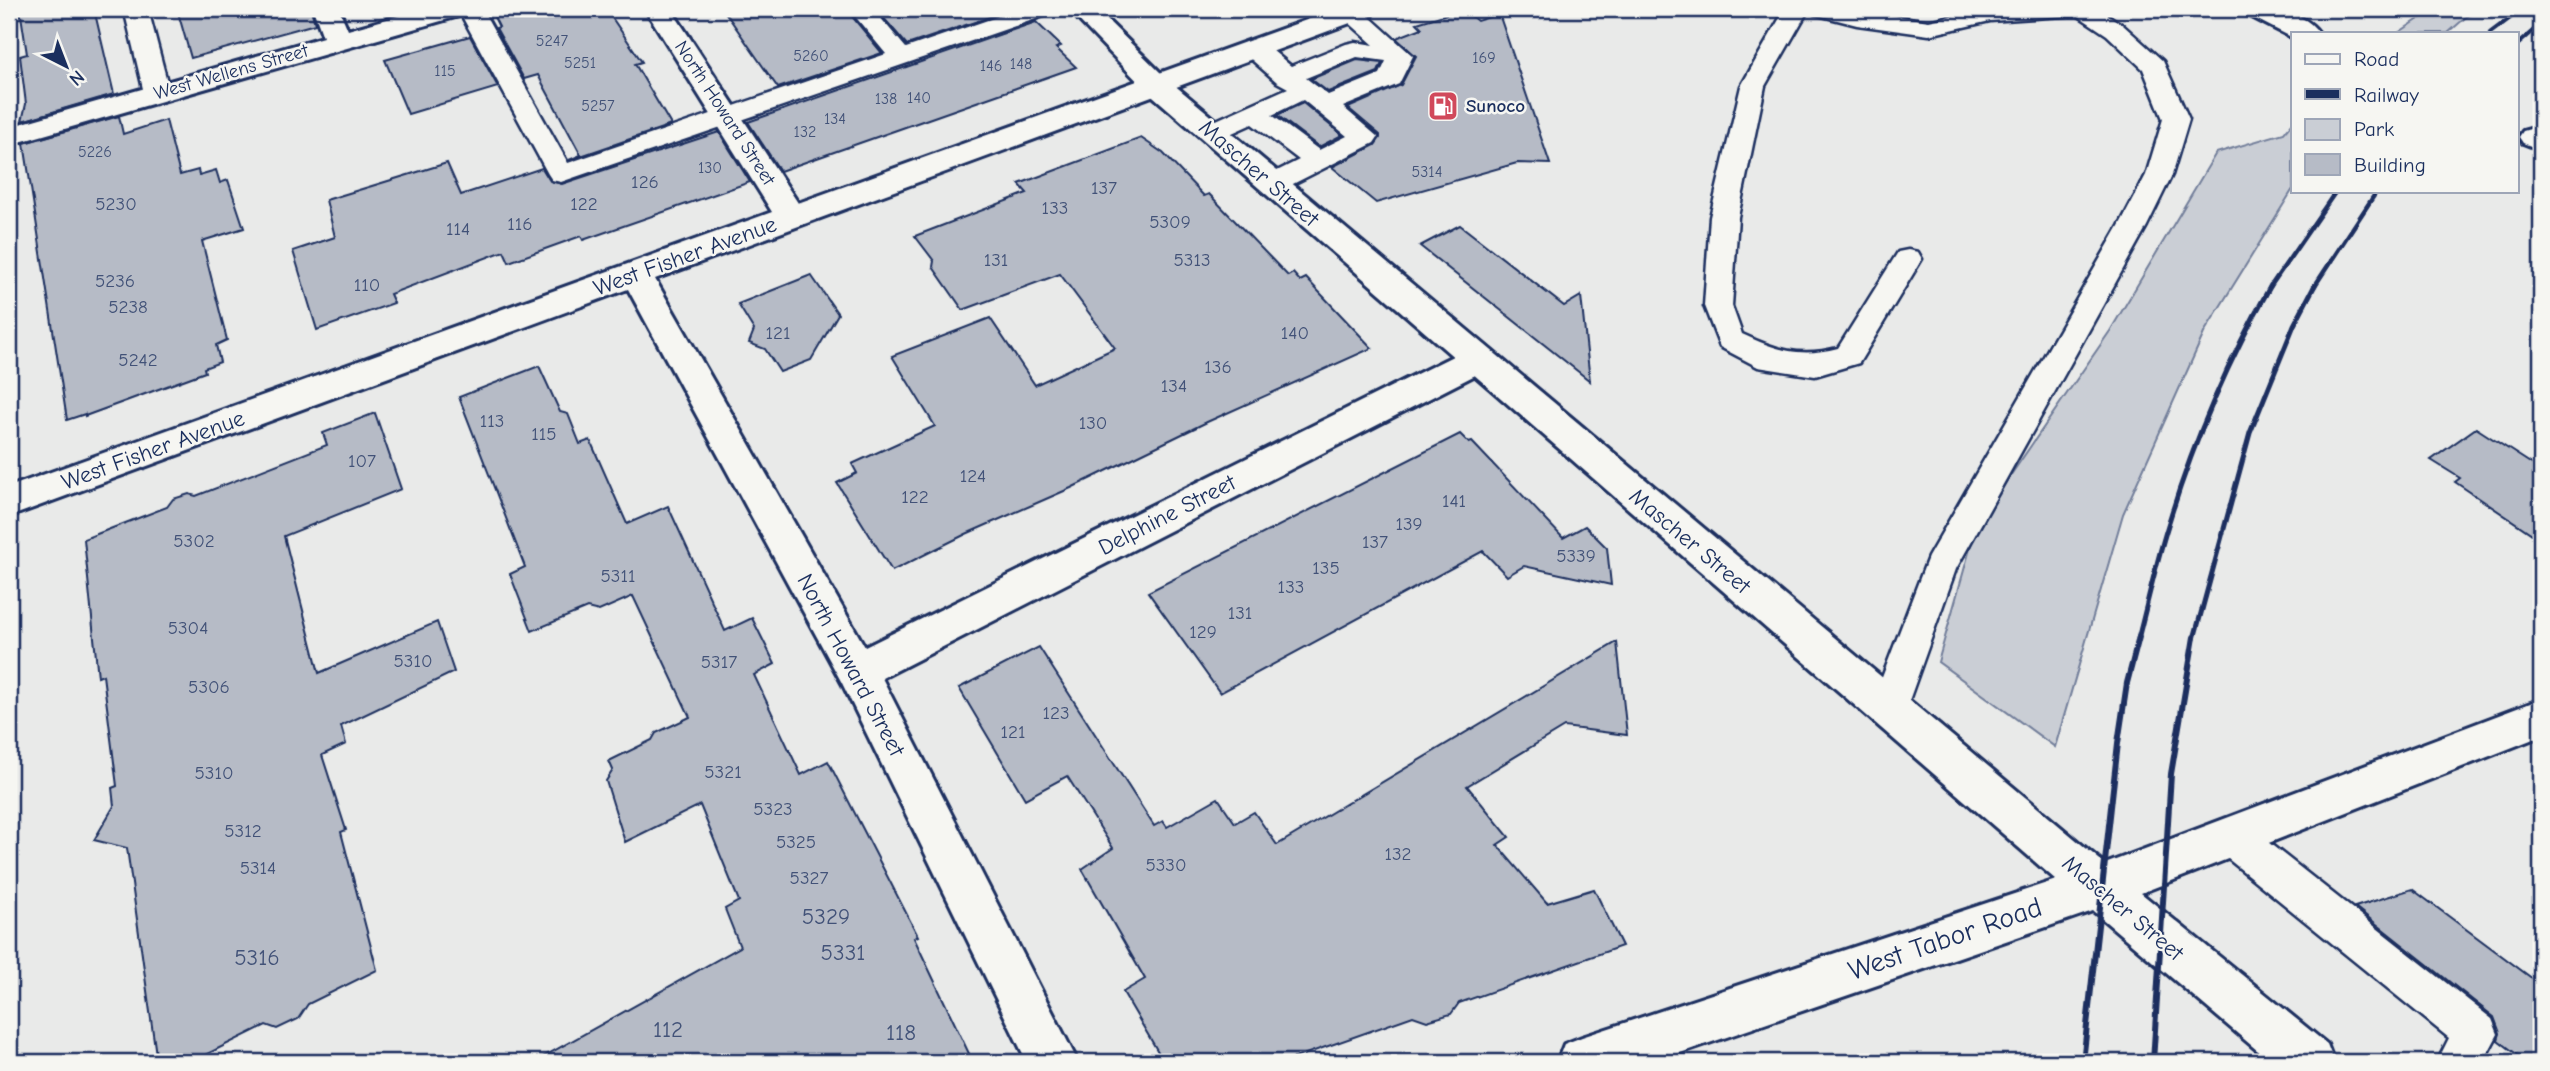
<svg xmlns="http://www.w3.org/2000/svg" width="2550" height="1071" viewBox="0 0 2550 1071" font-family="'Comic Neue',sans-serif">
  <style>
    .green { fill: #caced5; stroke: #727e9a; stroke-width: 2 }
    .building { fill: #b6bbc6; stroke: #1b2f5e; stroke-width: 2 }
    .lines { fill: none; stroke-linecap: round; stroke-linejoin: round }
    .service-casing { stroke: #1b2f5e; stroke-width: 5 }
    .minor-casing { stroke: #1b2f5e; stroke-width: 6 }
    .tertiary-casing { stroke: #1b2f5e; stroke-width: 6 }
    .service { fill: #f6f6f2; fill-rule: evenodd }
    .minor { fill: #f6f6f2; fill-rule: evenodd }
    .tertiary { fill: #f6f6f2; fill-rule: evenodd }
    .rail-far2 { stroke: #1b2f5e; stroke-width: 4.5 }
    .rail-far1 { stroke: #1b2f5e; stroke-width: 5 }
    .rail { stroke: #1b2f5e; stroke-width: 6 }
    .labels { text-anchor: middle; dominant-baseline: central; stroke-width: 5; stroke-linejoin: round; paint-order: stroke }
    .far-number-label { font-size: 16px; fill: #425278 }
    .far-street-label { font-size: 19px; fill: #1b2f5e; stroke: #f6f6f2 }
    .far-poi-label { font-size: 19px; font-weight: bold; fill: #1b2f5e; stroke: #f6f6f2; text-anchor: start }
    .number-label { font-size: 19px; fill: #425278 }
    .street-label { font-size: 23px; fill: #1b2f5e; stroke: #f6f6f2 }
    .near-number-label { font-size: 23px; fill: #425278 }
    .near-street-label { font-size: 28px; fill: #1b2f5e; stroke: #f6f6f2 }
  </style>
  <rect width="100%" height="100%" fill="#e9eae9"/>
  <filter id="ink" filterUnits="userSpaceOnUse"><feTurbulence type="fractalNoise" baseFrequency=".0143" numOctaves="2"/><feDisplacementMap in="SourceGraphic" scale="14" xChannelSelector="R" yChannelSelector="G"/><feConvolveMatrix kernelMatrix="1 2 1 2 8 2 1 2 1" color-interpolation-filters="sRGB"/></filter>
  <g filter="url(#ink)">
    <!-- green -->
    <g class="green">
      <path d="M2434,9h46l-15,9 -17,15h-50z"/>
      <path d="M2293,122v67l-88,142 -82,183 -68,233 -117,-85 39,-138 133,-193 106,-178 68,-20z"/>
    </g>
    <!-- building -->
    <g class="building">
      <path d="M20,9h74l20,85 -92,27 4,-17 -6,-48 7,-2z"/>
      <path d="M177,9h134l4,15 -124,34z"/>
      <path d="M523,9h83l36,53 -7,2 36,61 -102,35 12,-5 -43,-80 -14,4 -28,-51 3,-1 -5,-10z"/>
      <path d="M723,9h123l36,44 -104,35z"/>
      <path d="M876,9h137l-106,36z"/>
      <path d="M1463,9l14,12 22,-7 51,150 -33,-1 -141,40 -44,-36 43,-22 5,-7v-3l-32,-27 53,-23 15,-29 -20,-18 26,-10 -5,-5z"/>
      <path d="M1036,22l25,24 -5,2 20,19 -296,104 -32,-49z"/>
      <path d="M470,36l28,51 -90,27 -23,-54z"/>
      <path d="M1357,60l25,3 -4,9 -50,20 -17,-13z"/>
      <path d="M1303,103l39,32 -23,12 -42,-32z"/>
      <path d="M119,116l4,18 43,-14 14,55 18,-5 1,5 17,-5 4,13 8,-3 16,48 -42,13 25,99 -11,5 4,17 -16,6 1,4 -120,44v-2l-18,6 -43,-277z"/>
      <path d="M719,132l31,50 -167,58 -2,-4 -72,26 -5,-11 -114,43 4,9 -77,27 -24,-79 42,-14 -9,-37 121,-37 14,32 81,-27 8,13 12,3z"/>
      <path d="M1141,138l22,15 41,43 5,-2 79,82 5,-3 7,8 6,-3 66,70 -165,74 -136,66 -105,46 -74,37 -55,-88 20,-10 -5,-9 83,-38 -43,-70 98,-38 45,67 80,-37 -55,-74 -97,36 -30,-43 1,-6 -19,-25 112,-43 -8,-9z"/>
      <path d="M1460,225l104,81 17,-10 9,85 -170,-135z"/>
      <path d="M811,275l27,39 -27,46 -31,12 -15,-23 -16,-6 5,-13 -16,-26z"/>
      <path d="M539,366l21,46 8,2 12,30 10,-4 37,84 41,-18 57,125 27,-13 23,46 -21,11 47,100 27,-14 90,175 -4,2 59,124h-439l206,-115 -15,-38 14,-8 -39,-96 -75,37 -19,-61 7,-11 -4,-9 43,-21 4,-7 34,-16 -57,-121 -34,15 -12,-3 -55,23 -22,-57 15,-7 -66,-170z"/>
      <path d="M375,413l26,76 -117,47 35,137 118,-51 17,50 -113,54 5,18 -24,11 24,75 -5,2 36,138 -69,34 -10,15 -21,10 -11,-4 -75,37h-34l-30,-214 -33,-8 20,-34 -2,-18 5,-2 -14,-111 -5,2 -14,-138 83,-32 6,-8 16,-5 7,2 131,-51 -4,-12z"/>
      <path d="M2476,428l65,42v70l-86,-58 5,-4 -29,-18z"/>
      <path d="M1460,434l9,9 3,-1 91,96 22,-12 22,22 4,37 -87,-19 -17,10 -24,-25 -263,142 -72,-101z"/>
      <path d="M1617,642l10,93 -63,-8 -97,59 42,51 -12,8 50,58 47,-14 28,57 -163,57 -8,11 -24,7 -14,-5 -130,46h-119l-41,-70 22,-13 -63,-110 31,-21 -46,-72 -42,23 -66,-111 80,-41 115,179 9,-5 4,6 51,-29 17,25 19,-11 23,33z"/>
      <path d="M2412,889l129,96v77h-14l-29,-22 2,-7 -6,-16 -139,-110z"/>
    </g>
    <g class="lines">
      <!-- service casing -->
      <g class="service-casing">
        <g id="service">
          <path d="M124,9h24l22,84 -4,5 -9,3 -9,-3 -4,-5z"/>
          <path d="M458,9h24l86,154 318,-109 -37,-45h24l33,39 114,-39h34l-4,5 -489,168 -9,-2 -4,-6z"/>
          <path d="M1343,9h18l52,47 -14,28 -56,23 35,30 -4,6 -93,47 -9,2 -9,-2 -4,-6 4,-6 36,-18 -47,-36 -31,14 -9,2 -9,-2 -4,-6 4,-6 85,-38 -11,-6 -33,-29 -3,-5 3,-5c19,-5 33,12 47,23l55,-22 9,-2 19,3 -30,-27 -4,-5zM1357,57l29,4 -6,13 -52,21 -22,-17zM1303,100l44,36 -28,14 -47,-35z"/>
          <path d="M1785,9h24l-44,77 -27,131 -6,89 10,28c34,16 58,24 96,14l60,-96 10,-2 10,2 4,7 -63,104 -44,13 -57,-9 -38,-20 -16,-41 6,-89 31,-131z"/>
          <path d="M1810,9h39l80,12 53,-12h117l24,16 40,36 26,58 -17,56 -25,51 -191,343 -50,140 -5,11 -13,5 -13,-5 -5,-11 58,-152 191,-331 27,-51 17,-56 -20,-50 -36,-34 -30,-20 -87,6 -61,14 -72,-10 -43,-11z"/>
          <path d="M2231,819l14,5 247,195 6,15 -15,28h-46l12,-24 -232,-188 -5,-13 5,-13z"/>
        </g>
      </g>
      <!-- minor casing -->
      <g class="minor-casing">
        <g id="minor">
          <path d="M313,9h26l9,21 75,-21h43l-4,6 -453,130v-18l314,-90z"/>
          <path d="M645,9h26l127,194 539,-194h39l-4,6 -717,264 210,368 600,-297 12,-3 12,3 5,9 -5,9 -607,310 196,384h-51l-185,-379 -214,-394 -619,228v-30l763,-275z"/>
          <path d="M2244,9c25,-1 59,1 75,24h-26v5l-45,-23z"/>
          <path d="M2534,128l7,2v20l-18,-7 -4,-6 4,-6z"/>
        </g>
      </g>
      <!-- tertiary casing -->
      <g class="tertiary-casing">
        <path id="tertiary" d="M1068,9h28l70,69 939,786 436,-165v37l-400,157 186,151 7,18h-63l-178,-151 -439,151h-97l7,-18 18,-7 474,-157 -910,-790z"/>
      </g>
      <!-- service -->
      <use href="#service" class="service"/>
      <!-- minor -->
      <use href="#minor" class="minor"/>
      <!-- tertiary -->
      <use href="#tertiary" class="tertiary"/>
      <!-- rail-far2 -->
      <g class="rail-far2">
        <path d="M2490,33l32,-24"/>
        <path d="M2517,45l24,-21"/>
        <path d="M2270,287l66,-96"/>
        <path d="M2314,287l63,-96"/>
      </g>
      <!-- rail-far1 -->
      <g class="rail-far1">
        <path d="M2138,639c10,-38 18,-76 30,-114 25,-82 60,-164 103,-240"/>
        <path d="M2194,639l56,-206 44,-108 21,-40"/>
      </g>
      <!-- rail -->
      <g class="rail">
        <path d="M2083,1062l35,-319 9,-60 12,-46"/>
        <path d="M2153,1062l18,-288 23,-137"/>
      </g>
    </g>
  </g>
  <!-- icons -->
  <defs>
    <g id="fuel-square" transform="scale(1.575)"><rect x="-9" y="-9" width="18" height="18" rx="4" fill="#d1495b" stroke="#f6f6f2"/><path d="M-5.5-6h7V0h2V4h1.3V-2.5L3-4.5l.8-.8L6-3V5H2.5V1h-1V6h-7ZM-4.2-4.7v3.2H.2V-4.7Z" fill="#fff"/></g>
  </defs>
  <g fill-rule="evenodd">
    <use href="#fuel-square" x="1443" y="106"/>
  </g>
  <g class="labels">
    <!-- far-number labels -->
    <g class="far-number-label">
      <text x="552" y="41">5247</text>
      <text x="811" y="56">5260</text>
      <text x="1484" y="58">169</text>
      <text x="580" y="63">5251</text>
      <text x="1021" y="64">148</text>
      <text x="991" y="66">146</text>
      <text x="445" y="71">115</text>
      <text x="919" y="98">140</text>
      <text x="886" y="99">138</text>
      <text x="598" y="106">5257</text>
      <text x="835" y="119">134</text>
      <text x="805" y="132">132</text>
      <text x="95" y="152">5226</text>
      <text x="710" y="168">130</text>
      <text x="1427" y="172">5314</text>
    </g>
    <!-- far-street labels -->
    <g class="far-street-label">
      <text transform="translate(231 72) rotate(-16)">West Wellens Street</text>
      <text transform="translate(725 113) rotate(57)">North Howard Street</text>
    </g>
    <!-- far-poi labels -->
    <g class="far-poi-label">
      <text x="1466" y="106">Sunoco</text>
    </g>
    <!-- number labels -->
    <g class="number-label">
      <text x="645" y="182">126</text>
      <text x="1104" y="188">137</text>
      <text x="116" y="204">5230</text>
      <text x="584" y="204">122</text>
      <text x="1055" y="208">133</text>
      <text x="1170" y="222">5309</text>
      <text x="520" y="224">116</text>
      <text x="458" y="229">114</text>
      <text x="996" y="260">131</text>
      <text x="1192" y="260">5313</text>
      <text x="115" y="281">5236</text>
      <text x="367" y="285">110</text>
      <text x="128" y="307">5238</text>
      <text x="778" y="333">121</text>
      <text x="1295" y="333">140</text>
      <text x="138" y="360">5242</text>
      <text x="1218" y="367">136</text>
      <text x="1174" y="386">134</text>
      <text x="492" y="421">113</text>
      <text x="1093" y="423">130</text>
      <text x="544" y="434">115</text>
      <text x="362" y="461">107</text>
      <text x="973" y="476">124</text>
      <text x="915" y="497">122</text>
      <text x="1454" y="501">141</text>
      <text x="1409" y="524">139</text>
      <text x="194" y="541">5302</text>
      <text x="1375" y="542">137</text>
      <text x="1576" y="556">5339</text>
      <text x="1326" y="568">135</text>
      <text x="618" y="576">5311</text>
      <text x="1291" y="587">133</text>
      <text x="1240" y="613">131</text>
      <text x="188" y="628">5304</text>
      <text x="1203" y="632">129</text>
      <text x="413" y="661">5310</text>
      <text x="719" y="662">5317</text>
      <text x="209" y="687">5306</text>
      <text x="1056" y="713">123</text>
      <text x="1013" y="732">121</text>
      <text x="723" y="772">5321</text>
      <text x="214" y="773">5310</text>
      <text x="773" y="809">5323</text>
      <text x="243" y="831">5312</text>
      <text x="796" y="842">5325</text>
      <text x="1398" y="854">132</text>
      <text x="1166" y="865">5330</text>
      <text x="258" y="868">5314</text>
      <text x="809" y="878">5327</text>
    </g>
    <!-- street labels -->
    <g class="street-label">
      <text transform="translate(1259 173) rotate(41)">Mascher Street</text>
      <text transform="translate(685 256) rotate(-20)">West Fisher Avenue</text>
      <text transform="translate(153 450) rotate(-20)">West Fisher Avenue</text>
      <text transform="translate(1167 515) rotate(-27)">Delphine Street</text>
      <text transform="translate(1690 541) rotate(40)">Mascher Street</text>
      <text transform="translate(851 665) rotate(62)">North Howard Street</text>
      <text transform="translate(2123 908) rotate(40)">Mascher Street</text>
    </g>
    <!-- near-number labels -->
    <g class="near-number-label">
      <text x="826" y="916">5329</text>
      <text x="843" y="952">5331</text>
      <text x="257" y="957">5316</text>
      <text x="668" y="1029">112</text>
      <text x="901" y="1032">118</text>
    </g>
    <!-- near-street labels -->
    <g class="near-street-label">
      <text transform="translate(1945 939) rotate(-19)">West Tabor Road</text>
    </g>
  </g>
  <!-- margin -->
  <rect width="2550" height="1071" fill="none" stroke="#f6f6f2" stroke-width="35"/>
  <rect x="18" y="18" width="2515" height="1036" fill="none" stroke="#1b2f5e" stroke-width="2.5" filter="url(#ink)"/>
  <!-- legend -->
  <rect x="2291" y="32" width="228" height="161" fill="#f6f6f2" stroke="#9ea6b7" stroke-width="2"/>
  <rect x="2305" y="54" width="35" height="10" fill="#f6f6f2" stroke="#9ea6b7" stroke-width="2"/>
  <text x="2354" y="66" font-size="21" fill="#1b2f5e">Road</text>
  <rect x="2305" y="89" width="35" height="10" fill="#1b2f5e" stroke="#9ea6b7" stroke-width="2"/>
  <text x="2354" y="102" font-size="21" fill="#1b2f5e">Railway</text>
  <rect x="2305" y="119" width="35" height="21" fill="#caced5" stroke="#9ea6b7" stroke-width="2"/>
  <text x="2354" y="136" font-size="21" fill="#1b2f5e">Park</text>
  <rect x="2305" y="154" width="35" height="21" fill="#b6bbc6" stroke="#9ea6b7" stroke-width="2"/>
  <text x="2354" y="172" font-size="21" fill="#1b2f5e">Building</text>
  <!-- north arrow -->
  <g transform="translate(66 66) rotate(138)" stroke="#f6f6f2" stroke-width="5" paint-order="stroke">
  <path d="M0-5L12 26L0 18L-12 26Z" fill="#1b2f5e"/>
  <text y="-10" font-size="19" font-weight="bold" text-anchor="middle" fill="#1b2f5e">N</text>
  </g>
</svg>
